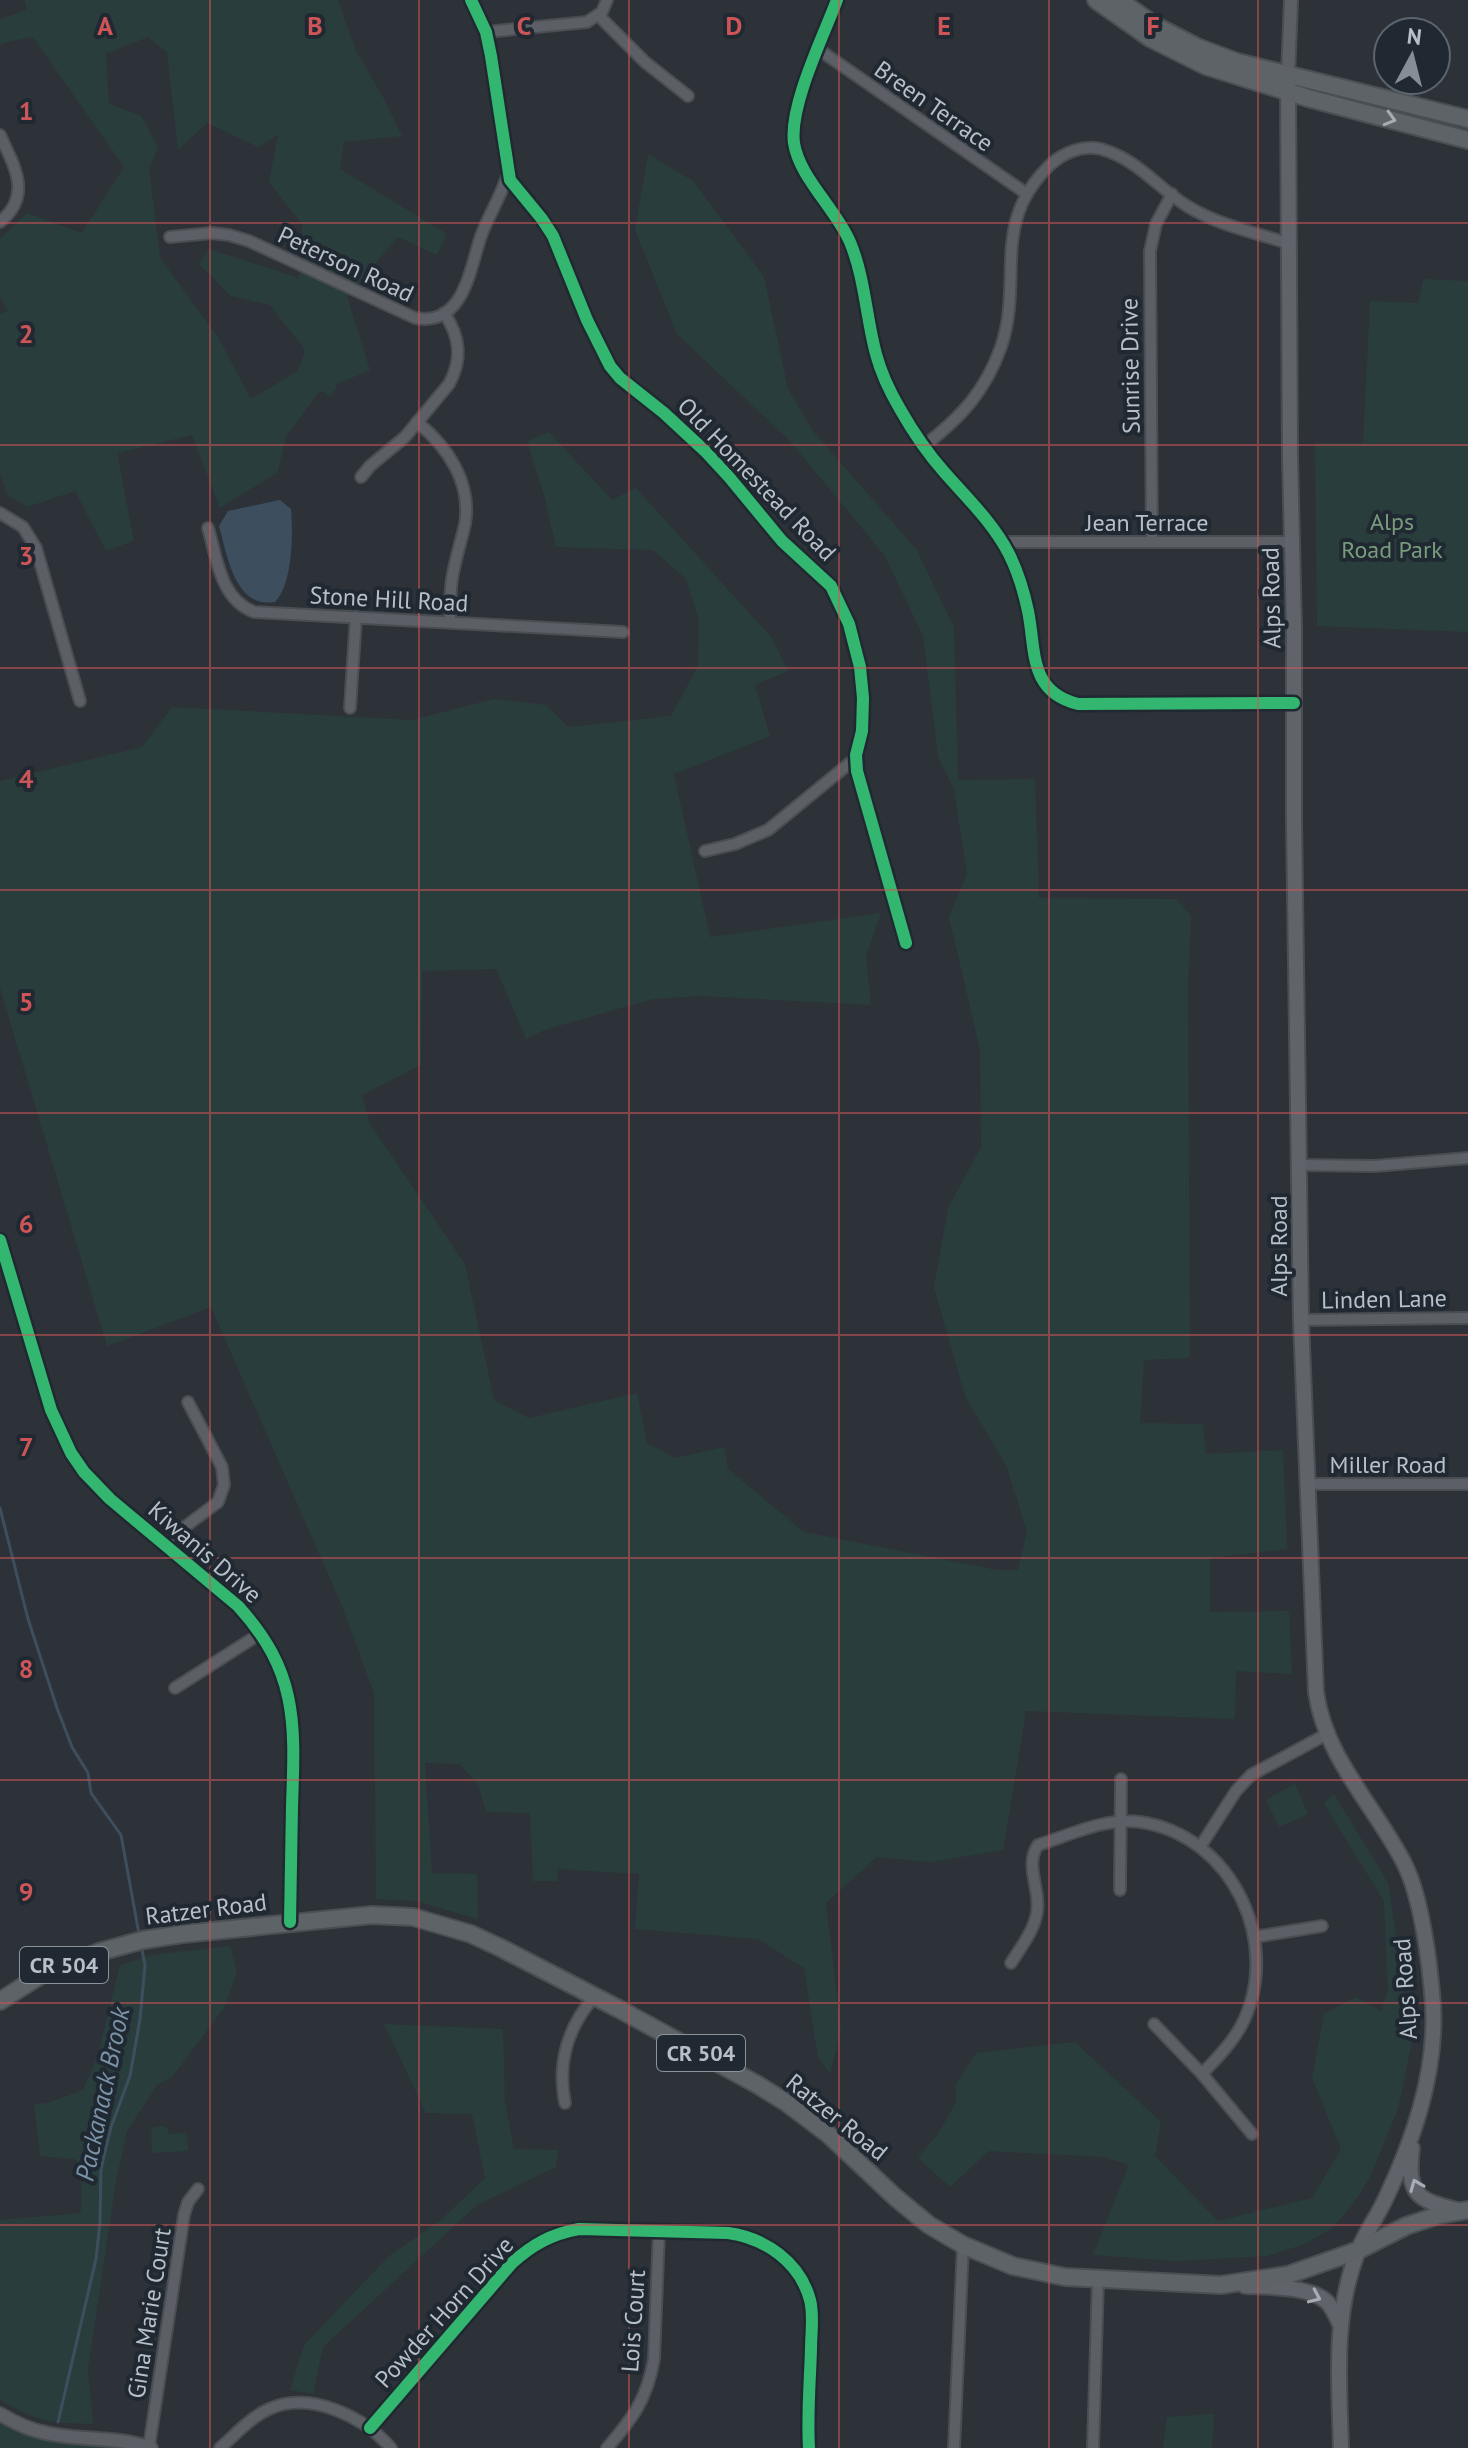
<svg xmlns="http://www.w3.org/2000/svg" width="1468" height="2448" viewBox="0 0 1468 2448" font-family="'PT Sans',sans-serif">
  <style>
    .green { fill: #2a3d3d; fill-rule: evenodd }
    .water { fill: #3d4f5f }
    .lines { fill: none; stroke-linecap: round; stroke-linejoin: round }
    .stream { stroke: #3d4f5f; stroke-width: 3 }
    .minor-casing { stroke: #4a4e52; stroke-width: 14 }
    .tertiary-casing { stroke: #4a4e52; stroke-width: 16 }
    .secondary-casing { stroke: #4a4e52; stroke-width: 18 }
    .primary-casing { stroke: #4a4f54; stroke-width: 20 }
    .minor { stroke: #5c6066; stroke-width: 10 }
    .tertiary { stroke: #5c6066; stroke-width: 12 }
    .secondary { stroke: #60646a; stroke-width: 14 }
    .primary { stroke: #5e6367; stroke-width: 16 }
    .cycleway-casing { stroke: #202932; stroke-width: 17 }
    .cycleway { stroke: #33b770; stroke-width: 12 }
    .oneway { stroke: #a5adb4 }
    .oneway2 { stroke: #a6adb4 }
    .grid { fill: none; stroke: #cd5558; stroke-width: 2; stroke-opacity: 0.55 }
    .labels { text-anchor: middle; dominant-baseline: central; stroke-width: 8; stroke-linejoin: round; paint-order: stroke }
    .shield { fill: #202932; stroke: #8a929a; stroke-width: 2 }
    .shield-label { font-size: 22px; font-weight: bold; fill: #b7bfc7 }
    .street-label { font-size: 24px; fill: #b7bfc7; stroke: #202932 }
    .park-label { font-size: 24px; fill: #789b7c; stroke: #202932 }
    .water-label { font-size: 26px; font-style: italic; fill: #7b93a8; stroke: #202932 }
    .grid-label { font-size: 26px; text-anchor: middle; font-weight: bold; fill: #cd5558; stroke: #202932; stroke-width: 8; stroke-linejoin: round; paint-order: stroke }
  </style>
  <rect width="100%" height="100%" fill="#2c3237"/>
  <!-- green -->
  <g class="green">
    <path d="M24,0h314l18,51 27,46 19,39 -58,6 -4,27 107,65 -10,21 -39,-18 -51,59 23,74 -35,15 2,3 -8,8 -6,-5 -5,2 -32,44 -8,35 -58,36 -28,-73 -75,18 17,88 -28,10 -31,-60 -48,16 -20,-13 -7,-21v-159l8,-3 -8,-14v-58l27,-26 55,20 42,-66 -91,-130 -31,6 -2,3v-27l27,-9zM148,37l19,15 11,98 29,-27 51,24 20,-12 -9,47 33,42 -3,54 -90,-29 -10,15 32,32 39,9 35,45 -7,21 -47,28 -33,-62 -58,-79 -11,-89 9,-22 -17,-31 -32,-12 -3,-50z"/>
    <path d="M648,154l46,28 70,95 24,112 24,41 104,119 38,78 4,153 77,-1 4,119 137,1 15,16 -3,69 2,374 -46,2 -4,63 63,1 3,30 77,-4 4,99 -77,9v54l79,-1 3,63 -56,-3 -1,48 -209,-8 -23,139 -72,12 -54,-5 -51,46 15,128 -11,43 -12,-17 -14,-89 -46,-29 -123,-10 4,-55 -82,-5v12h-24l-3,-68 -44,-1 -8,-27 -18,-21 -35,-1 7,110 45,1 1,45 -62,-18 -40,-2 -2,-206 -32,-87 -131,-299 -104,39 -107,-358v-207l142,-34 30,-40 240,13 82,-21 52,6 22,22 103,-11 27,-50 1,-46 -13,-41 -33,-29 -97,-3 -11,-48 -18,-58 22,-9 63,68 24,-12 136,150 16,33 -33,14 15,51 -96,38 36,163 171,-24 -15,44 5,48 -171,-9 -48,3 -108,31 -18,9 -30,-70 -74,2 -1,94 -59,30 8,29 95,140 29,136 35,18 108,-25 10,50 28,15 49,-11 4,22 76,63 193,38h21l9,-39 -21,-66 -40,-67 -32,-110 14,-80 33,-61 -1,-97 -31,-133 18,-43 -13,-85 -16,-32 -15,-121 -38,-80 -96,-116 -112,-106 -42,-104z"/>
    <path d="M1424,279l44,2v351l-151,-6 -2,-183h48l7,-142 48,2z"/>
    <path d="M1295,1783l13,31 -29,13 -13,-27z"/>
    <path d="M1334,1794l54,89 24,158 -14,68 -28,68 -18,28 -21,24 -29,16 -35,11 -91,5 -83,-6 36,-90 -25,-8 -115,-6 -39,36 -32,-29 20,-24 18,-32v-18l20,-31 99,-11 86,80 -6,34 63,65 94,-23 29,-49 -29,-71 12,-64 32,-17 25,14 7,-20 -4,-90 -60,-97z"/>
    <path d="M230,1946l7,26 -13,36 -52,69 -15,8 -30,46 -11,50 -28,188 5,55c-42,-1 -56,-2 -93,-24v-180l81,-7 1,-45 -7,-9 -35,-3 -6,-52 13,-1 36,-13 15,-35 22,-90 32,-10z"/>
    <path d="M384,2024l119,5 2,73 9,47 44,1 -2,17 -79,38 -154,142 -10,47 -23,-4 14,-45 85,-89 53,-37 43,-41 -13,-64 -46,-1z"/>
    <path d="M164,2126l4,3v5l19,-1 1,18 -36,2 -1,-22 3,-4z"/>
    <path d="M1214,2414l-2,34h-49l4,-31z"/>
    <path d="M0,2423l40,16 4,1 5,-6 75,14h-124z"/>
  </g>
  <!-- water -->
  <path class="water" d="M280,500l11,9c2,25 2,74 -16,93 -41,7 -48,-49 -56,-76l9,-15z"/>
  <g class="lines">
    <!-- stream -->
    <g class="stream">
      <path d="M0,1508l28,111 29,89 15,39 16,26 3,20 30,42 18,99"/>
      <path d="M58,2422l38,-163 4,-37 1,-53 10,-42 19,-51 10,-57 5,-54 -4,-20"/>
    </g>
    <!-- minor casing -->
    <g class="minor-casing">
      <g id="minor">
        <path d="M471,0l15,32 5,24 19,124 32,39 11,17 34,84 23,46 10,12 44,35 41,38 24,26 53,64 49,45 18,38 11,43 3,31 -1,33 -6,24 1,16 49,172"/>
        <path d="M837,0c-14,37 -48,106 -43,143 5,34 42,66 56,99 15,36 16,75 26,112 5,19 14,38 24,55 13,23 28,45 45,64 23,26 48,50 64,81 9,18 15,38 19,57 8,38 0,81 50,93l216,-1"/>
        <path d="M598,15l47,47 43,34"/>
        <path d="M486,32l101,-10 15,-10 5,-12"/>
        <path d="M818,49l209,145"/>
        <path d="M0,135c14,31 33,60 0,87"/>
        <path d="M170,237l41,-4 18,2 20,6 166,77c49,9 55,-50 66,-82 8,-22 21,-41 27,-63"/>
        <path d="M417,422c31,25 55,61 48,102 -4,18 -10,36 -13,55 -2,14 -2,29 -2,43"/>
        <path d="M924,446c37,-29 61,-54 77,-99 23,-68 -12,-124 50,-183 14,-12 32,-19 50,-15 36,10 56,38 86,57 33,20 67,26 103,38"/>
        <path d="M361,477l9,-11 35,-29 44,-53c14,-25 11,-48 -5,-71"/>
        <path d="M0,513l23,14 13,21 44,153"/>
        <path d="M208,528c9,30 12,71 46,84l369,20"/>
        <path d="M1002,542h290"/>
        <path d="M1152,542l-2,-291 6,-27 16,-30"/>
        <path d="M350,708l6,-91"/>
        <path d="M705,851l30,-7 33,-14 88,-72"/>
        <path d="M1300,1165l75,1 93,-8"/>
        <path d="M0,1240l51,170 20,43 13,19 26,27 128,107c60,66 57,116 54,200 -1,38 -1,77 -2,116"/>
        <path d="M1301,1320l167,-2"/>
        <path d="M1308,1484h160"/>
        <path d="M169,1548l13,-19 36,-27 6,-17 -2,-18 -34,-65"/>
        <path d="M175,1688l86,-55"/>
        <path d="M1200,1847l36,-56 15,-16 76,-41"/>
        <path d="M1120,1890l1,-111"/>
        <path d="M1254,1937l68,-11"/>
        <path d="M1011,1963c10,-16 23,-32 26,-51 4,-22 -13,-47 1,-67 32,-10 68,-28 102,-23 92,13 144,122 101,204 -9,17 -25,33 -39,48"/>
        <path d="M1154,2024l48,50 50,60"/>
        <path d="M565,2103c-8,-40 3,-77 30,-107"/>
        <path d="M370,2428l142,-165c20,-18 39,-29 67,-34l149,4c37,5 72,29 82,67 4,15 1,33 1,49 -1,33 -4,66 -2,99"/>
        <path d="M149,2447l35,-232 4,-13 10,-13"/>
        <path d="M220,2448c15,-13 31,-31 49,-39 41,-19 95,8 122,39"/>
        <path d="M607,2448c26,-30 40,-49 47,-89l5,-128"/>
        <path d="M954,2448l9,-203"/>
        <path d="M1093,2448l5,-169"/>
      </g>
    </g>
    <!-- tertiary casing -->
    <g class="tertiary-casing">
      <g id="tertiary">
        <path d="M1288,76l3,-76"/>
        <path d="M0,2414c15,9 29,16 46,19 35,8 70,3 105,15"/>
      </g>
    </g>
    <!-- secondary casing -->
    <g class="secondary-casing">
      <g id="secondary">
        <path d="M1288,84l2,374 4,170v193l7,499 15,372c9,66 59,114 88,171 18,35 26,102 29,142 4,68 -20,136 -49,197 -8,16 -19,32 -26,49 -25,63 -19,130 -17,197"/>
        <path d="M1412,2148c-6,50 7,52 49,63"/>
        <path d="M1245,2286c23,1 65,0 82,16 6,6 9,14 13,22"/>
      </g>
    </g>
    <!-- primary casing -->
    <g class="primary-casing">
      <g id="primary">
        <path d="M1096,0l54,38 56,28 102,32 160,42"/>
        <path d="M1119,0l35,25 43,22 40,15 231,57"/>
        <path d="M0,2001l44,-28 55,-21 44,-12 39,-6 190,-19 41,2 58,17 30,14 118,61 139,76 29,18 41,31 67,63 34,28 34,20 50,21 52,11 156,8 67,-10 71,-25 47,-24 33,-11 29,-5"/>
      </g>
    </g>
    <!-- minor -->
    <use href="#minor" class="minor"/>
    <!-- tertiary -->
    <use href="#tertiary" class="tertiary"/>
    <!-- secondary -->
    <use href="#secondary" class="secondary"/>
    <!-- primary -->
    <use href="#primary" class="primary"/>
    <!-- cycleway casing -->
    <g class="cycleway-casing">
      <g id="cycleway">
        <path d="M471,0l15,32 5,24 19,124 32,39 11,17 34,84 23,46 10,12 44,35 41,38 24,26 53,64 49,45 18,38 11,43 3,31 -1,33 -6,24 1,16 49,172"/>
        <path d="M837,0c-14,37 -48,106 -43,143 5,34 42,66 56,99 15,36 16,75 26,112 5,19 14,38 24,55 13,23 28,45 45,64 23,26 48,50 64,81 9,18 15,38 19,57 8,38 0,81 50,93l216,-1"/>
        <path d="M0,1240l51,170 20,43 13,19 26,27 128,107c60,66 57,116 54,200 -1,38 -1,77 -2,116"/>
        <path d="M370,2428l142,-165c20,-18 39,-29 67,-34l149,4c37,5 72,29 82,67 4,15 1,33 1,49 -1,33 -4,66 -2,99"/>
      </g>
    </g>
    <!-- cycleway -->
    <use href="#cycleway" class="cycleway"/>
  </g>
  <!-- one-way arrows -->
  <defs><path id="oneway-chevron" d="M-2-3.5L2.5 0L-2 3.5" fill="none" stroke-width="1.6" stroke-linecap="round" stroke-linejoin="round" transform="scale(2)"/></defs>
  <use class="oneway" href="#oneway-chevron" transform="translate(1390 119) rotate(16)"/>
  <g class="oneway2">
    <use href="#oneway-chevron" transform="translate(1416 2185) rotate(-112)"/>
    <use href="#oneway-chevron" transform="translate(1315 2297) rotate(24)"/>
  </g>
  <!-- grid -->
  <path class="grid" d="M210,0v2448M419,0v2448M629,0v2448M839,0v2448M1049,0v2448M1258,0v2448M0,223h1468M0,445h1468M0,668h1468M0,890h1468M0,1113h1468M0,1335h1468M0,1558h1468M0,1780h1468M0,2003h1468M0,2225h1468"/>
  <g class="labels">
    <!-- shield labels -->
    <g class="shield">
      <rect x="20" y="1947" width="88" height="36" rx="6"/>
      <rect x="657" y="2035" width="88" height="36" rx="6"/>
    </g>
    <g class="shield-label">
      <text x="64" y="1965">CR 504</text>
      <text x="701" y="2053">CR 504</text>
    </g>
    <!-- street labels -->
    <g class="street-label">
      <text transform="translate(934 106) rotate(35)">Breen Terrace</text>
      <text transform="translate(346 264) rotate(25)">Peterson Road</text>
      <text transform="translate(1130 366) rotate(-91)">Sunrise Drive</text>
      <text transform="translate(757 479) rotate(46)">Old Homestead Road</text>
      <text x="1147" y="522">Jean Terrace</text>
      <text transform="translate(1271 598) rotate(-91)">Alps Road</text>
      <text transform="translate(389 599) rotate(3)">Stone Hill Road</text>
      <text transform="translate(1278 1246) rotate(-90)">Alps Road</text>
      <text transform="translate(1384 1299) rotate(-1)">Linden Lane</text>
      <text x="1388" y="1464">Miller Road</text>
      <text transform="translate(205 1552) rotate(41)">Kiwanis Drive</text>
      <text transform="translate(206 1909) rotate(-7)">Ratzer Road</text>
      <text transform="translate(1405 1989) rotate(-94)">Alps Road</text>
      <text transform="translate(837 2117) rotate(39)">Ratzer Road</text>
      <text transform="translate(444 2312) rotate(-48)">Powder Horn Drive</text>
      <text transform="translate(149 2313) rotate(-81)">Gina Marie Court</text>
      <text transform="translate(633 2321) rotate(-86)">Lois Court</text>
    </g>
    <!-- park labels -->
    <g class="park-label">
      <text x="1392" y="521">Alps<tspan x="1392" dy="28">Road Park</tspan></text>
    </g>
    <!-- water labels -->
    <g class="water-label">
      <text transform="translate(102 2094) rotate(-78)">Packanack Brook</text>
    </g>
  </g>
  <g class="grid-label">
    <text x="105" y="35">A</text>
    <text x="315" y="35">B</text>
    <text x="524" y="35">C</text>
    <text x="734" y="35">D</text>
    <text x="944" y="35">E</text>
    <text x="1153" y="35">F</text>
    <text x="26" y="120">1</text>
    <text x="26" y="343">2</text>
    <text x="26" y="565">3</text>
    <text x="26" y="788">4</text>
    <text x="26" y="1011">5</text>
    <text x="26" y="1233">6</text>
    <text x="26" y="1456">7</text>
    <text x="26" y="1678">8</text>
    <text x="26" y="1901">9</text>
  </g>
  <!-- north arrow -->
  <g transform="translate(1412 56) rotate(7)"><circle r="38" fill="#202932" stroke="#5c656e" stroke-width="2"/>
  <path d="M0-6L14 30L0 20L-14 30Z" fill="#868e95"/>
  <text y="-12" font-size="22" font-weight="bold" text-anchor="middle" fill="#b7bfc7">N</text>
  </g>
</svg>
